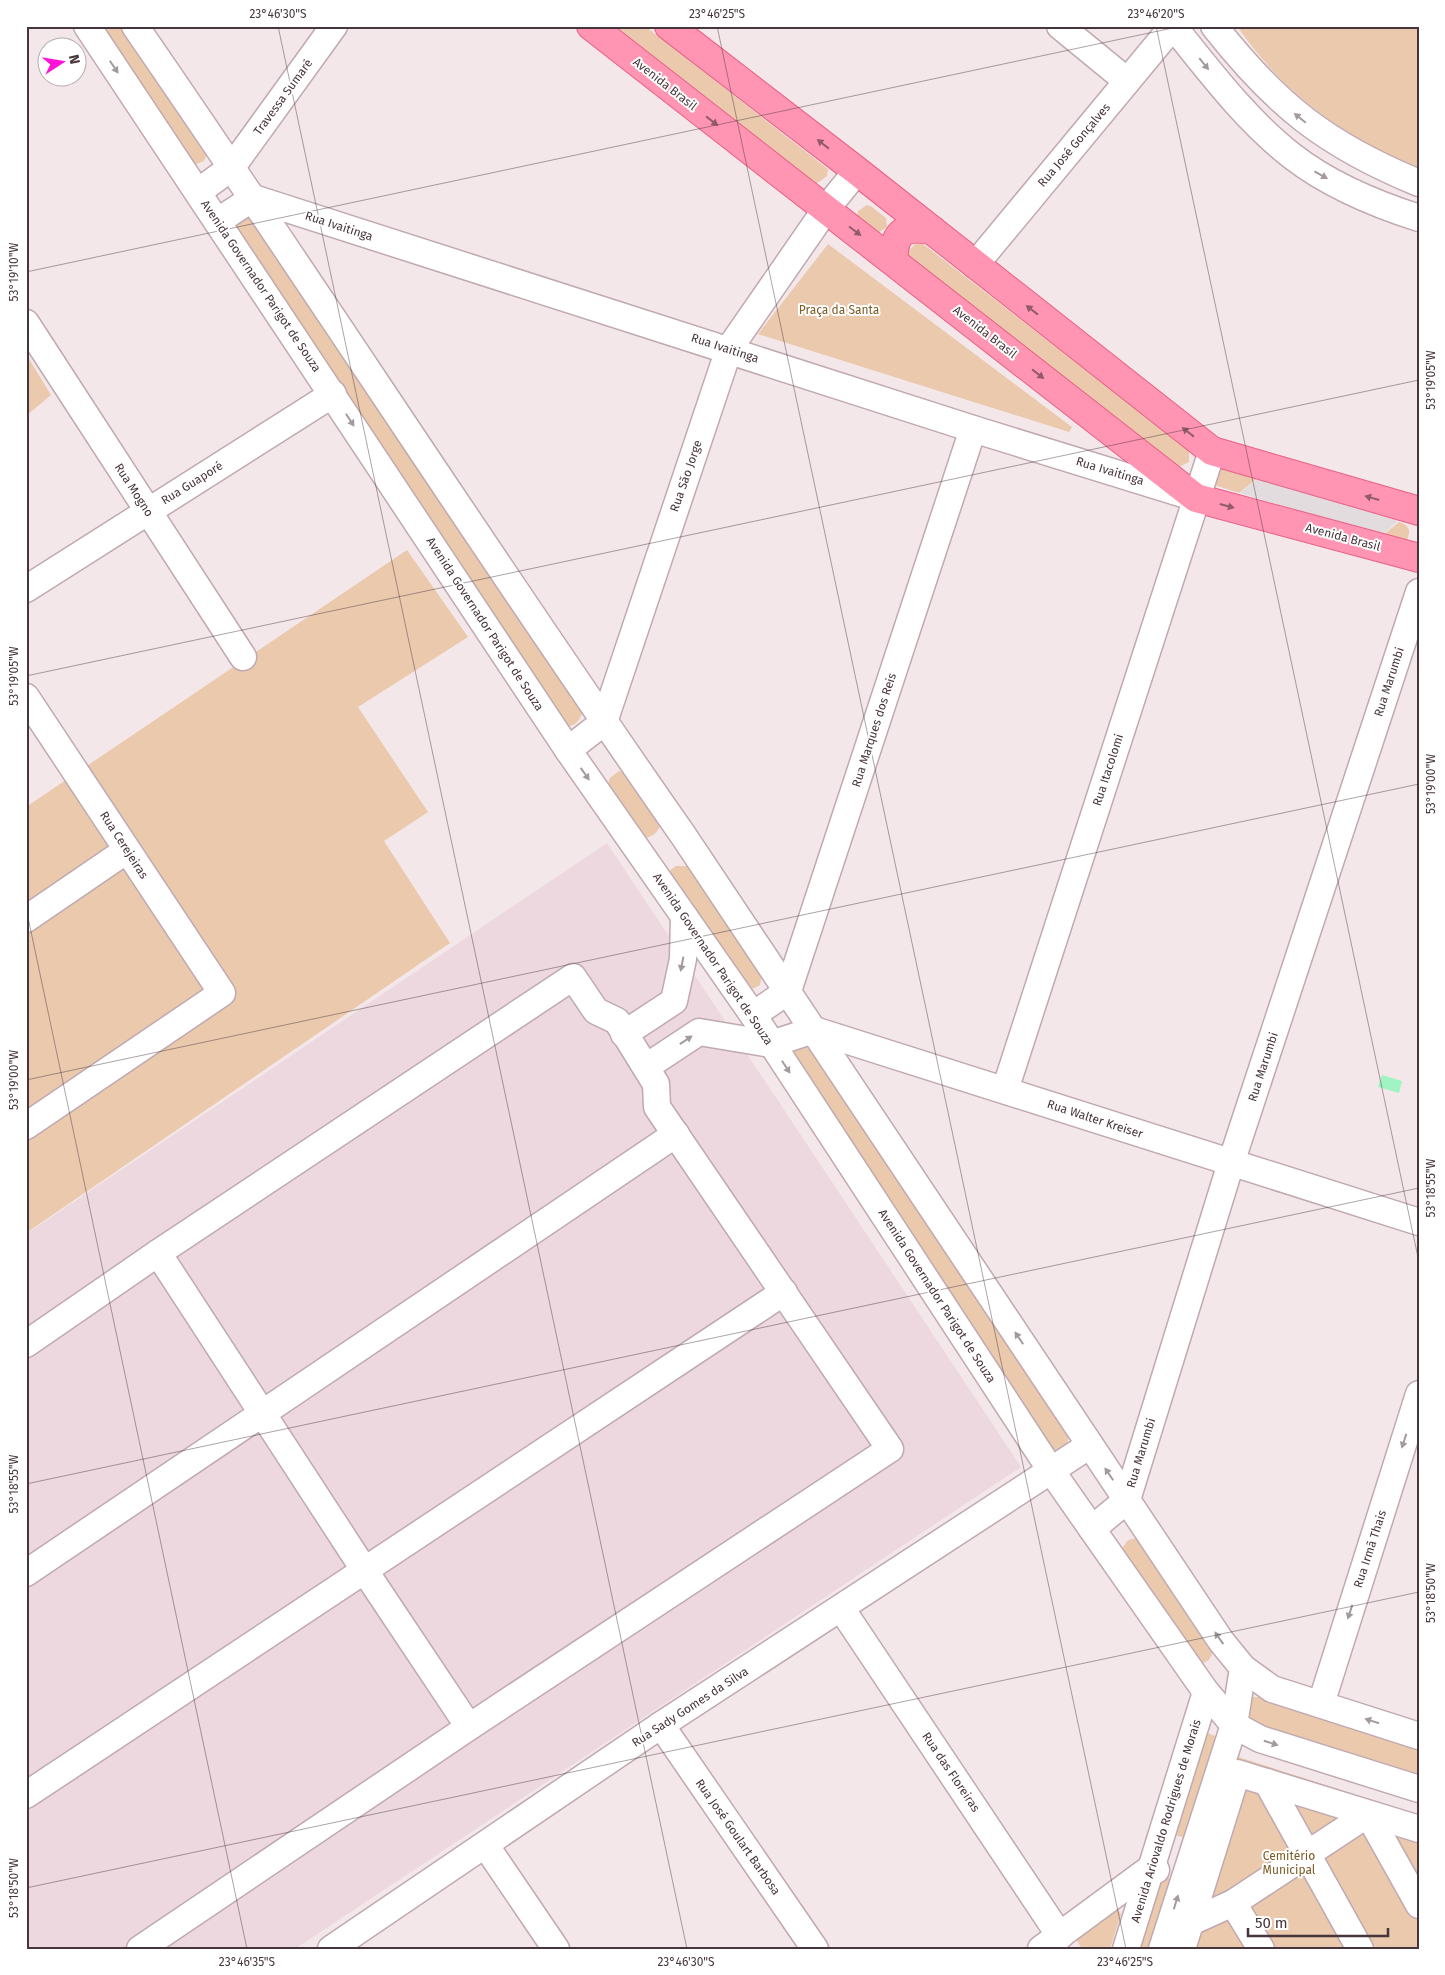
<svg xmlns="http://www.w3.org/2000/svg" width="1445" height="1975" viewBox="0 0 1445 1975" font-family="'Fira Sans',sans-serif">
  <style>
    .residential { fill: #ecd8de }
    .green { fill: #eac9ad }
    .parking { fill: #e2dcde }
    .water { fill: #a0f4c3 }
    .lines { fill: none; stroke-linecap: round; stroke-linejoin: round }
    .minor-casing { stroke: #c0a9b1; stroke-width: 29 }
    .major-casing { stroke: #e95f87; stroke-width: 30 }
    .minor { stroke: #fff; stroke-width: 26 }
    .major { stroke: #ff95b2; stroke-width: 28 }
    .oneway { fill: #a39a9e }
    .oneway2 { fill: #915b6b }
    .ticks { fill: none; stroke: #47353c; stroke-width: 1; stroke-opacity: 0.45 }
    .labels { text-anchor: middle; dominant-baseline: central; stroke-width: 4; stroke-linejoin: round; paint-order: stroke }
    .street-label { font-size: 12px; fill: #47353c; stroke: #fff }
    .park-label { font-size: 12px; fill: #7c5c26; stroke: #fff }
    .neatline { fill: none; stroke: #47353c; stroke-width: 2 }
    .ticks-label { font-size: 12px; text-anchor: middle; fill: #47353c }
  </style>
  <rect width="100%" height="100%" fill="#f4e7ea"/>
  <!-- residential -->
  <path class="residential" d="M607,843l414,624 -726,482h-269v-715z"/>
  <!-- green -->
  <g class="green">
    <path d="M94,26h27l83,125 2,5 -2,5 -13,5z"/>
    <path d="M615,26h30l183,143 -1,7 -11,8z"/>
    <path d="M1237,26h182v141c-75,-28 -137,-75 -182,-141z"/>
    <path d="M867,205l5,2 14,11 1,9 -9,6 -21,-16 1,-6z"/>
    <path d="M246,216l6,1 331,495c-4,9 -7,13 -16,15l-336,-495 2,-12z"/>
    <path d="M918,240l271,210v12l-12,6 -272,-212z"/>
    <path d="M828,244l244,183 -3,5 -311,-98z"/>
    <path d="M26,354l25,41 -25,21z"/>
    <path d="M1219,466l40,11 -20,16 -28,-9z"/>
    <path d="M1399,522c10,3 13,9 7,19l-24,-5z"/>
    <path d="M407,550l61,87 -110,70 70,105 -44,29 66,102 -424,290v-426z"/>
    <path d="M619,771l8,2 33,53c-4,9 -10,12 -20,12l-33,-51 3,-9z"/>
    <path d="M676,866h11l75,107 -2,12 -8,4h-9l-75,-117z"/>
    <path d="M805,1046l9,7 255,383 -2,8 -10,8h-5l-261,-401z"/>
    <path d="M1137,1538l76,114c-3,8 -6,11 -15,12l-77,-114 7,-10z"/>
    <path d="M1249,1697h10l160,50v28l-166,-52 -6,-4z"/>
    <path d="M1207,1733l11,4 -33,101 -10,-3z"/>
    <path d="M1232,1755l187,60v134h-246z"/>
    <path d="M1162,1875l10,4 -23,70h-11z"/>
    <path d="M1115,1906l6,8 -11,35h-28l-8,-14z"/>
  </g>
  <!-- parking -->
  <path class="parking" d="M1260,477l138,44 -17,15 -141,-43z"/>
  <!-- water -->
  <path class="water" d="M1382,1075l20,6 -3,12 -21,-6z"/>
  <g class="lines">
    <!-- minor casing -->
    <g class="minor-casing">
      <g id="minor">
        <path d="M87,26l481,724 185,265 297,454 156,223 28,33 26,14 159,50"/>
        <path d="M135,26c185,268 361,542 548,809l538,806 22,27 29,21 147,47"/>
        <path d="M1060,26l67,55"/>
        <path d="M1214,26c62,79 112,119 205,157"/>
        <path d="M198,192l34,-25 102,-141"/>
        <path d="M218,221l35,-23 720,231 220,68"/>
        <path d="M975,265l198,-239c37,46 73,94 119,130 36,28 83,48 127,62"/>
        <path d="M26,323l217,334"/>
        <path d="M26,589l307,-195"/>
        <path d="M26,697l196,296 -196,133"/>
        <path d="M568,750l36,-28 125,-373 97,-140 31,-38"/>
        <path d="M26,919l101,-69"/>
        <path d="M753,1015l35,-24 185,-562"/>
        <path d="M624,1034l50,-33 9,-42 1,-43"/>
        <path d="M646,1067l53,-35 72,12 43,-14 605,192"/>
        <path d="M1005,1090l207,-639"/>
        <path d="M158,1253l207,318 104,156"/>
        <path d="M26,1344l132,-91 415,-276 23,34 21,10 39,63 1,23 233,342 -421,278 -329,222"/>
        <path d="M1092,1529l35,-29 104,-337 188,-571"/>
        <path d="M26,1573l650,-439"/>
        <path d="M841,1608l219,328"/>
        <path d="M1321,1704l98,-310"/>
        <path d="M661,1725l154,224"/>
        <path d="M1267,1782l93,167"/>
        <path d="M26,1795l758,-503"/>
        <path d="M486,1846l70,103"/>
        <path d="M1233,1903l28,46"/>
        <path d="M1191,1922l42,-19 135,-89 51,91"/>
        <path d="M331,1949l330,-224 429,-280"/>
        <path d="M1041,1949l110,-81 5,2"/>
        <path d="M1126,1949l80,-257"/>
        <path d="M1162,1949l72,-224 9,-57"/>
        <path d="M1182,1949l55,-176 182,56"/>
      </g>
    </g>
    <!-- major casing -->
    <g class="major-casing">
      <g id="major">
        <path d="M591,26l605,472 223,60"/>
        <path d="M669,26l188,145 355,280 207,60"/>
        <path d="M893,260c2,-30 11,-34 39,-30"/>
      </g>
    </g>
    <!-- minor -->
    <use href="#minor" class="minor"/>
    <!-- major -->
    <use href="#major" class="major"/>
  </g>
  <!-- one-way arrows -->
  <defs><path id="oneway-solid" d="M-6-.8H1V-3.2L6.5 0L1 3.2V.8H-6Z" transform="scale(1.25)"/></defs>
  <g class="oneway">
    <use href="#oneway-solid" transform="translate(1204 64) rotate(51)"/>
    <use href="#oneway-solid" transform="translate(114 67) rotate(56)"/>
    <use href="#oneway-solid" transform="translate(1300 118) rotate(-141)"/>
    <use href="#oneway-solid" transform="translate(1321 175) rotate(29)"/>
    <use href="#oneway-solid" transform="translate(350 420) rotate(57)"/>
    <use href="#oneway-solid" transform="translate(585 774) rotate(55)"/>
    <use href="#oneway-solid" transform="translate(682 964) rotate(101)"/>
    <use href="#oneway-solid" transform="translate(686 1040) rotate(-34)"/>
    <use href="#oneway-solid" transform="translate(786 1067) rotate(57)"/>
    <use href="#oneway-solid" transform="translate(1019 1338) rotate(-124)"/>
    <use href="#oneway-solid" transform="translate(1404 1441) rotate(108)"/>
    <use href="#oneway-solid" transform="translate(1109 1474) rotate(-124)"/>
    <use href="#oneway-solid" transform="translate(1350 1612) rotate(108)"/>
    <use href="#oneway-solid" transform="translate(1219 1638) rotate(-125)"/>
    <use href="#oneway-solid" transform="translate(1372 1721) rotate(-162)"/>
    <use href="#oneway-solid" transform="translate(1271 1743) rotate(17)"/>
    <use href="#oneway-solid" transform="translate(1176 1902) rotate(-73)"/>
  </g>
  <g class="oneway2">
    <use href="#oneway-solid" transform="translate(712 121) rotate(38)"/>
    <use href="#oneway-solid" transform="translate(823 144) rotate(-142)"/>
    <use href="#oneway-solid" transform="translate(855 231) rotate(37)"/>
    <use href="#oneway-solid" transform="translate(1032 310) rotate(-142)"/>
    <use href="#oneway-solid" transform="translate(1038 374) rotate(38)"/>
    <use href="#oneway-solid" transform="translate(1188 432) rotate(-142)"/>
    <use href="#oneway-solid" transform="translate(1372 498) rotate(-164)"/>
    <use href="#oneway-solid" transform="translate(1227 506) rotate(15)"/>
  </g>
  <!-- ticks -->
  <path class="ticks" d="M278,26l409,1923M717,26l409,1923M1156,26l263,1236M26,272l1156,-246M26,676l1393,-296M26,908l221,1041M26,1080l1393,-296M26,1484l1393,-296M26,1888l1393,-296"/>
  <g class="labels">
    <!-- street labels -->
    <g class="street-label">
      <text transform="translate(665 84) rotate(38)">Avenida Brasil</text>
      <text transform="translate(283 97) rotate(-54)">Travessa Sumaré</text>
      <text transform="translate(1074 145) rotate(-50)">Rua José Gonçalves</text>
      <text transform="translate(339 226) rotate(18)">Rua Ivaitinga</text>
      <text transform="translate(261 286) rotate(56)">Avenida Governador Parigot de Souza</text>
      <text transform="translate(985 332) rotate(38)">Avenida Brasil</text>
      <text transform="translate(725 348) rotate(18)">Rua Ivaitinga</text>
      <text transform="translate(1110 471) rotate(17)">Rua Ivaitinga</text>
      <text transform="translate(686 476) rotate(-71)">Rua São Jorge</text>
      <text transform="translate(192 483) rotate(-32)">Rua Guaporé</text>
      <text transform="translate(134 490) rotate(57)">Rua Mogno</text>
      <text transform="translate(1343 537) rotate(15)">Avenida Brasil</text>
      <text transform="translate(485 624) rotate(57)">Avenida Governador Parigot de Souza</text>
      <text transform="translate(1389 682) rotate(-72)">Rua Marumbi</text>
      <text transform="translate(874 730) rotate(-72)">Rua Marques dos Reis</text>
      <text transform="translate(1108 770) rotate(-72)">Rua Itacolomi</text>
      <text transform="translate(124 845) rotate(57)">Rua Cerejeiras</text>
      <text transform="translate(713 959) rotate(56)">Avenida Governador Parigot de Souza</text>
      <text transform="translate(1263 1067) rotate(-72)">Rua Marumbi</text>
      <text transform="translate(1095 1119) rotate(18)">Rua Walter Kreiser</text>
      <text transform="translate(937 1296) rotate(57)">Avenida Governador Parigot de Souza</text>
      <text transform="translate(1141 1453) rotate(-73)">Rua Marumbi</text>
      <text transform="translate(1370 1549) rotate(-72)">Rua Irmã Thais</text>
      <text transform="translate(690 1707) rotate(-33)">Rua Sady Gomes da Silva</text>
      <text transform="translate(951 1772) rotate(56)">Rua das Floreiras</text>
      <text transform="translate(1166 1821) rotate(-73)">Avenida Ariovaldo Rodrigues de Morais</text>
      <text transform="translate(738 1837) rotate(55)">Rua José Goulart Barbosa</text>
    </g>
    <!-- park labels -->
    <g class="park-label">
      <text x="839" y="310">Praça da Santa</text>
      <text x="1289" y="1856">Cemitério<tspan x="1289" dy="14">Municipal</tspan></text>
    </g>
  </g>
  <!-- border -->
  <rect width="1445" height="1975" fill="none" stroke="#ffffff" stroke-width="55"/>
  <!-- north arrow -->
  <g transform="translate(62 62) rotate(78)"><circle r="24" fill="#ffffff" stroke="#b5aeb1"/>
  <path d="M0-4L9 19L0 12L-9 19Z" fill="#ff13d9"/>
  <text y="-8" font-size="14" font-weight="bold" text-anchor="middle" fill="#47353c">N</text>
  </g>
  <!-- scale -->
  <path d="M1248 1928v8h140v-8" fill="none" stroke="#47353c" stroke-width="2.5"/>
  <text x="1255" y="1928" font-size="15" fill="#47353c" stroke="#ffffff" stroke-width="4" paint-order="stroke">50 m</text>
  <rect x="28" y="28" width="1390" height="1920" class="neatline"/>
  <g class="ticks-label">
    <text x="278" y="18">23°46'30"S</text>
    <text x="717" y="18">23°46'25"S</text>
    <text x="1156" y="18">23°46'20"S</text>
    <text transform="translate(14 272) rotate(-90)" y="4">53°19'10"W</text>
    <text transform="translate(1431 380) rotate(-90)" y="4">53°19'05"W</text>
    <text transform="translate(14 676) rotate(-90)" y="4">53°19'05"W</text>
    <text transform="translate(1431 784) rotate(-90)" y="4">53°19'00"W</text>
    <text transform="translate(14 1080) rotate(-90)" y="4">53°19'00"W</text>
    <text transform="translate(1431 1188) rotate(-90)" y="4">53°18'55"W</text>
    <text transform="translate(14 1484) rotate(-90)" y="4">53°18'55"W</text>
    <text transform="translate(1431 1593) rotate(-90)" y="4">53°18'50"W</text>
    <text transform="translate(14 1888) rotate(-90)" y="4">53°18'50"W</text>
    <text x="247" y="1966">23°46'35"S</text>
    <text x="686" y="1966">23°46'30"S</text>
    <text x="1125" y="1966">23°46'25"S</text>
  </g>
</svg>
